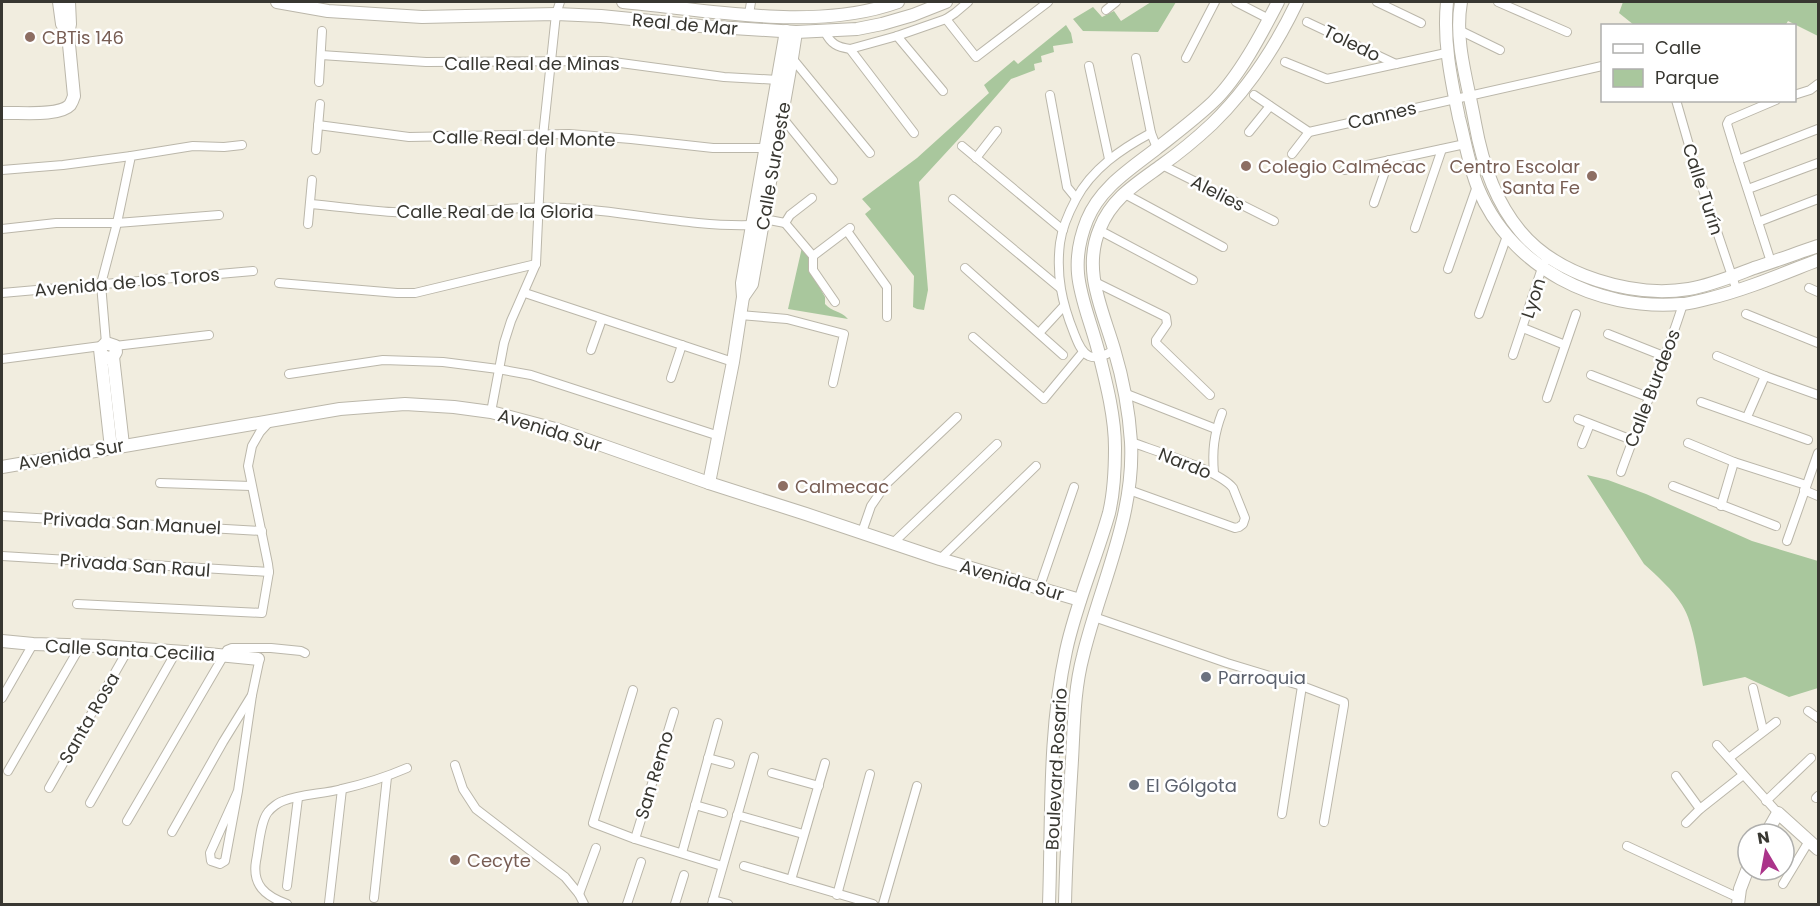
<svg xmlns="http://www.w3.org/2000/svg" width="1820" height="906" viewBox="0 0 1820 906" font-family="Poppins,sans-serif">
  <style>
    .green { fill: #a9c79d }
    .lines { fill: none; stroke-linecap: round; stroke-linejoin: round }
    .street-casing { stroke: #bbb7aa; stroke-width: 10 }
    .secondary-casing { stroke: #bbb7aa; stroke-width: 14 }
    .primary-casing { stroke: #bbb7aa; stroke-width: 14 }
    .street { stroke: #fff; stroke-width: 8 }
    .secondary { stroke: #fff; stroke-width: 12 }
    .primary { stroke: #fff; stroke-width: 12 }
    .education-dot { fill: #8d6e63; stroke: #fff; stroke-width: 2 }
    .worship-dot { fill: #6b7280; stroke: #fff; stroke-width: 2 }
    .labels { text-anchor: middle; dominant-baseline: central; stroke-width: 5; stroke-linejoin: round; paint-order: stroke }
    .street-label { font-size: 18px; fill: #383731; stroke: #fff }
    .education-label { font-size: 18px; fill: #785e54; stroke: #fff; text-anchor: start }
    .worship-label { font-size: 18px; fill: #5b616d; stroke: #fff; text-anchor: start }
  </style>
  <rect width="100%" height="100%" fill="#f1eddf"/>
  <!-- green -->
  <g class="green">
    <path d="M1151,2h25l-18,30 -75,-1 -10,-12 20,-12 9,10 12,-6 7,10z"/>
    <path d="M1623,2h195v34l-30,-15 -3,5 -151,-1 -15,-12z"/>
    <path d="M1066,25l5,8 2,10 -20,3 1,6 -13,4 1,6 -8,2 1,6 -24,9 -45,52 -47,51 9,108 -4,20 -7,-1 -4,-2 1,-31 -49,-62 6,-5 -9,-10 55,-41 72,-65 -5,-8 30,-25 4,4z"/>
    <path d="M803,243l8,10 -2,16 16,28v7c7,8 15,6 23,15l-60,-10z"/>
    <path d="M1587,475l21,5 38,14 106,47 66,20v127l-29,9 -44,-20 -42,9c-4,-21 -9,-63 -21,-81 -9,-15 -25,-29 -38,-41z"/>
  </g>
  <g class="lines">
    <!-- street casing -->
    <g class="street-casing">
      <g id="street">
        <path d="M1236,2l33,17"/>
        <path d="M1377,2l44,21"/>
        <path d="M1498,2l69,30"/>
        <path d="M1106,10l10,-8"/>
        <path d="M749,14l2,-12"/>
        <path d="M946,19l30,38 72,-55"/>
        <path d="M1307,22l89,42"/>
        <path d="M1459,30l41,20"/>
        <path d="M825,32c6,12 12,15 25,17l64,84"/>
        <path d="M897,36l46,55"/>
        <path d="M850,49l47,-13 49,-17 9,-6 13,-11"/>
        <path d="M321,55l105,7 180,-1 118,16 54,3"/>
        <path d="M792,58l78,95"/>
        <path d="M1136,58l15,75 6,15"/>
        <path d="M1186,58l29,-56"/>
        <path d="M1285,62l42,17 119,-26"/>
        <path d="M1089,66l20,93"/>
        <path d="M319,82l3,-51"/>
        <path d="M1050,95l17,92 9,11"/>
        <path d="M1254,95l55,37 293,-66"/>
        <path d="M1794,95l16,-5 8,-6"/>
        <path d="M1676,100l19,66 42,125"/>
        <path d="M781,116l52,64"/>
        <path d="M318,125l91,12 160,-3 62,5 82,9h52"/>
        <path d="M1249,132l21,-26"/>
        <path d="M962,146l101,84"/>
        <path d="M316,150l4,-46"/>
        <path d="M1292,154l17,-22"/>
        <path d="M976,158l21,-27"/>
        <path d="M1738,160l-11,-36 2,-4 47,-20"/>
        <path d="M1162,165l112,56"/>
        <path d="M2,170l61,-5 68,-9"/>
        <path d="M1344,170l121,-26"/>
        <path d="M1748,189l70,-26"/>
        <path d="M1123,193l100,54"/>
        <path d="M953,199l107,89"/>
        <path d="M1374,203l15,-43"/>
        <path d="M310,204c44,4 88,11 132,9 41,-1 83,-8 124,-5 62,3 124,19 186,17"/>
        <path d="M764,219l21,4"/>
        <path d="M1758,222l60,-23"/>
        <path d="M785,223l28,33v14l22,32"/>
        <path d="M785,223l5,-8 22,-17"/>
        <path d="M308,224l4,-44"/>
        <path d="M1415,228l27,-79"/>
        <path d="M2,229l54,-6h61l102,-8"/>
        <path d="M1099,230l94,50"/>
        <path d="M847,231l40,56v30"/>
        <path d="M813,256l37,-28"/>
        <path d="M1771,262l-33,-102 80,-31"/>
        <path d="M965,268l98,87"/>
        <path d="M1448,269l29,-83"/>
        <path d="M1093,281l73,36 1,7 -11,16v3l54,52"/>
        <path d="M279,283l118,10h18l121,-29"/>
        <path d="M1809,288l9,4"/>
        <path d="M2,293l251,-22"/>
        <path d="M525,293l208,69"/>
        <path d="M1479,314l28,-78"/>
        <path d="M1746,314l72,29"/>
        <path d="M740,315l47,4 57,15 -11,49"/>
        <path d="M1523,328l42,17"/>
        <path d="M1039,333l24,-26"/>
        <path d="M1608,334l58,23"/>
        <path d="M973,337l71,62 39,-47"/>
        <path d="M106,343l-5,-59 16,-61 14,-67 62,-10 31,1 18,-2"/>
        <path d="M115,346l94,-11"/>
        <path d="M591,350l11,-31"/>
        <path d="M1115,350c-9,4 -17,10 -26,6 -8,-4 -12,-15 -15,-23 -12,-30 -18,-57 -14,-90 2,-15 9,-31 16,-44 16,-30 45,-50 75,-66"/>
        <path d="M1513,355l29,-87 6,-12"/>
        <path d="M1717,356l48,20 53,19"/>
        <path d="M2,359l99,-13"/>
        <path d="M289,374l94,-14 60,2 55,7 33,6 188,61"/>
        <path d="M1591,375l57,22"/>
        <path d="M671,378l11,-33"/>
        <path d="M1124,393l92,36"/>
        <path d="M1547,398l29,-84"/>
        <path d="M1701,402l107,38"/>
        <path d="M491,412l13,-69 7,-22 25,-57 5,-109 15,-141 4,-12"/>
        <path d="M1747,417l18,-41"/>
        <path d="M1578,419l54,21"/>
        <path d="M1688,443l46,19 72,23"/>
        <path d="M1582,444l8,-20"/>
        <path d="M1621,472c20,-56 44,-111 62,-168"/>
        <path d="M1214,473c-2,-22 0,-39 8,-60"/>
        <path d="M160,483l91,3"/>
        <path d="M1673,486l103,40"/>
        <path d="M1129,490l106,38 4,-1 4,-3 2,-6 -12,-30c-14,-18 -78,-37 -102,-46"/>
        <path d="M1804,490l14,6"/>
        <path d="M1721,506l13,-44"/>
        <path d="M2,516l260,15"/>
        <path d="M862,532l9,-26 15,-22 71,-67"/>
        <path d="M1787,541l31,-88"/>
        <path d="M893,543l104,-99"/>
        <path d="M2,556l267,16"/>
        <path d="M940,559l96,-93"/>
        <path d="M1039,589l35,-102"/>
        <path d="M77,604l185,9 7,-41 -1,-8 -20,-98 4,-20 8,-14 11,-12"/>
        <path d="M1094,617l133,46 75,23 42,16v3l-20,117"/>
        <path d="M1753,688l10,42"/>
        <path d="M633,690l-40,133 42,16 87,27"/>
        <path d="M2,698l31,-54"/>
        <path d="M1808,711l10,7"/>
        <path d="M1717,745l61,68"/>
        <path d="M708,758l22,6"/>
        <path d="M1729,758l47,-36"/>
        <path d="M455,765l8,24 13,20 89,68 14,17 5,10"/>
        <path d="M8,771l73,-126"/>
        <path d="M772,773l47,13"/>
        <path d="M1676,776l24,33"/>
        <path d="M49,788l80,-140"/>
        <path d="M238,791l-13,70 -5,3 -9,-3 -1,-8 28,-62 14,-96"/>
        <path d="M1816,798l2,-2"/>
        <path d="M1766,801l45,-43"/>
        <path d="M90,803l86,-151"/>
        <path d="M695,805l28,8"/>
        <path d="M1282,814l20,-128"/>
        <path d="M737,815l66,19"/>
        <path d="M127,821l100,-171 5,-2h39l30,3 4,2"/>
        <path d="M1686,823l14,-14 43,-34"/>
        <path d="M172,832l51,-90 29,-47 7,-33 -1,-3"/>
        <path d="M635,839l39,-127"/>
        <path d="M1627,846l112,52"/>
        <path d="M682,853l36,-130"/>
        <path d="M744,866l129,38"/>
        <path d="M791,880l34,-117"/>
        <path d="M1783,884l26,-43"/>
        <path d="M287,886l11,-88"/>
        <path d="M579,894l17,-46"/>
        <path d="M837,895l33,-121"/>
        <path d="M374,898l13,-121"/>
        <path d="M713,900l15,4"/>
        <path d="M329,903l13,-114"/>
        <path d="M287,904c-22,-8 -35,-19 -31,-43 3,-14 4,-39 12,-49 3,-4 11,-10 15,-11 17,-7 41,-7 59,-12 22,-5 44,-12 65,-21"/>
        <path d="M627,904l14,-42"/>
        <path d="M675,904l9,-29"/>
        <path d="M712,904l42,-147"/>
        <path d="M883,904l34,-118"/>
      </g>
    </g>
    <!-- secondary casing -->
    <g class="secondary-casing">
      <g id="secondary">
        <path d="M59,2l3,22 6,10"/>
        <path d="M277,2l51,9 94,6 134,-3 45,2 100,10 95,6 61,-3 25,-5 31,-9 33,-13"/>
        <path d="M623,2c87,8 192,30 275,0"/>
        <path d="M1447,2c-4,40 4,77 12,116 6,23 10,48 19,70 33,80 119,123 203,116 8,0 17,-3 26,-5 38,-9 75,-25 111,-39"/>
        <path d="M1461,2c-7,40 7,81 14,121 7,39 19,77 45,108 37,45 113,67 169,58 23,-4 44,-13 65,-21 22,-7 43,-15 64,-22"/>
        <path d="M2,113c15,-1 57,4 68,-8 2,-3 3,-6 4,-9l-6,-62 2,-10 -1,-22"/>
        <path d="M743,297l9,-13 40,-226 4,-26"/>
        <path d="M102,355l5,3 6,-1 3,-5 -1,-6 -9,-3 -6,6 11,99"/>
        <path d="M113,357l10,88"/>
        <path d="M2,467l338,-58 65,-5 49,3 37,5 68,18 150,53 97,31 134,45 140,41"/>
        <path d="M709,483l24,-121 10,-65 -1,-14 44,-252"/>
        <path d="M2,641l31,3 68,2 97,7 60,6"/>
        <path d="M1766,834l12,-21 40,36"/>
        <path d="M1738,904l2,-15 8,-21"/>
      </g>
    </g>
    <!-- primary casing -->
    <g class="primary-casing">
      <g id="primary">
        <path d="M1049,904c3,-84 -1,-170 17,-253 10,-47 30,-92 43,-138 5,-21 6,-44 6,-65 0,-32 -9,-66 -17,-98 -13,-49 -32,-78 -11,-130 13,-32 42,-50 69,-71 19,-15 39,-30 57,-47 26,-25 49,-69 65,-100"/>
        <path d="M1065,904c1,-48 4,-96 7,-144 2,-35 2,-70 11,-104 17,-71 52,-140 48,-214 -2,-31 -8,-63 -17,-93 -12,-41 -32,-79 -14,-121 12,-30 36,-44 62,-63 17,-12 34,-26 50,-41 35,-34 64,-78 85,-122"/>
      </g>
    </g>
    <!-- street -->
    <use href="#street" class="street"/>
    <!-- secondary -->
    <use href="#secondary" class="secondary"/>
    <!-- primary -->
    <use href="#primary" class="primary"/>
  </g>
  <!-- markers -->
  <g class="education-dot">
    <circle cx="30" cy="37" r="6"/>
    <circle cx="1246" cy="166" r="6"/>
    <circle cx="1592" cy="176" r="6"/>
    <circle cx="783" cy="486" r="6"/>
    <circle cx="455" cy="860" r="6"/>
  </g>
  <g class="worship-dot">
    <circle cx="1206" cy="677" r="6"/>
    <circle cx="1134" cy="785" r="6"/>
  </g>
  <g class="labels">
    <!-- street labels -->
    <g class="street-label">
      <text transform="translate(685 24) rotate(5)">Real de Mar</text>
      <text transform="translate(1352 43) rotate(26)">Toledo</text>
      <text x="532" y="63">Calle Real de Minas</text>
      <text transform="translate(1382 115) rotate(-13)">Cannes</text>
      <text transform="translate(524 138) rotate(1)">Calle Real del Monte</text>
      <text transform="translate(773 166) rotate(-80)">Calle Suroeste</text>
      <text transform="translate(1703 189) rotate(72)">Calle Turín</text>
      <text transform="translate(1218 193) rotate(27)">Alelies</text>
      <text x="495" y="211">Calle Real de la Gloria</text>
      <text transform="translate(127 282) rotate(-5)">Avenida de los Toros</text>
      <text transform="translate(1533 298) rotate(-72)">Lyon</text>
      <text transform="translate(1652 388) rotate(-69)">Calle Burdeos</text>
      <text transform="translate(550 430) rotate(17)">Avenida Sur</text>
      <text transform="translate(71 454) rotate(-10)">Avenida Sur</text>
      <text transform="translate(1185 463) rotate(22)">Nardo</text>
      <text transform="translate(132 523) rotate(3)">Privada San Manuel</text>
      <text transform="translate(135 565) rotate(4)">Privada San Raul</text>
      <text transform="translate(1012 580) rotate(16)">Avenida Sur</text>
      <text transform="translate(130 650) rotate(3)">Calle Santa Cecilia</text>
      <text transform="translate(89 718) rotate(-60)">Santa Rosa</text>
      <text transform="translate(1056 769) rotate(-87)">Boulevard Rosario</text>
      <text transform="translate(654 775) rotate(-73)">San Remo</text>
    </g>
    <!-- education labels -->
    <g class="education-label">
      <text x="42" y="37">CBTis 146</text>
      <text x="1258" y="166">Colegio Calmécac</text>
      <text x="1580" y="166" text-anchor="end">Centro Escolar<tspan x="1580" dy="21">Santa Fe</tspan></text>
      <text x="795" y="486">Calmecac</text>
      <text x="467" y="860">Cecyte</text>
    </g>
    <!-- worship labels -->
    <g class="worship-label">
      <text x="1218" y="677">Parroquia</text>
      <text x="1146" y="785">El Gólgota</text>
    </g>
  </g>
  <!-- border -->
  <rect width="1820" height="906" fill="none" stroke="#383731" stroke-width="6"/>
  <!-- legend -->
  <rect x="1601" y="24" width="195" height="78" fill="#ffffff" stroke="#afafad" stroke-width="1.5"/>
  <rect x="1613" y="44" width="30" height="9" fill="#ffffff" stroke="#afafad" stroke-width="1.5"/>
  <text x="1655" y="54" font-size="18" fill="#383731">Calle</text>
  <rect x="1613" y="69" width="30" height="18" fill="#a9c79d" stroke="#afafad" stroke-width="1.5"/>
  <text x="1655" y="84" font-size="18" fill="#383731">Parque</text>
  <!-- north arrow -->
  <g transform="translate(1766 852) rotate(350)"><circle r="28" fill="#ffffff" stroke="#afafad" stroke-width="1.5"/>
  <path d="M0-4.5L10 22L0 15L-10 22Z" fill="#ab348a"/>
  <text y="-9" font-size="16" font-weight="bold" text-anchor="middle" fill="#383731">N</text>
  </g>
</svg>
